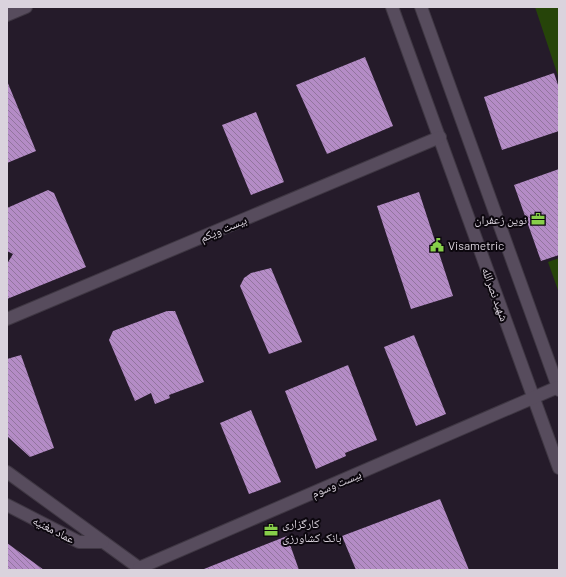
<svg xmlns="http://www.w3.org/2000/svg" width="566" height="577" viewBox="0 0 566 577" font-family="Barlow,'Noto Naskh Arabic',sans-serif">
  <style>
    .green { fill: #264409 }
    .building { fill: url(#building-back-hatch) }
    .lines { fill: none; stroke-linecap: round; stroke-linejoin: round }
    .secondary-casing { stroke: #3f3743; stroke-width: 14 }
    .secondary { stroke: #574c5d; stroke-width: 12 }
    .labels { text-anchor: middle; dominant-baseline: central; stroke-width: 4; stroke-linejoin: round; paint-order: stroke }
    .poi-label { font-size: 12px; fill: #dad3dd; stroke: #0c070e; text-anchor: start }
    .street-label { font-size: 12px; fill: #dad3dd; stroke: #0c070e }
  </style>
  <defs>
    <pattern id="building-back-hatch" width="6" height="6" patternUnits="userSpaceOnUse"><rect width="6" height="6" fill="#b48cc6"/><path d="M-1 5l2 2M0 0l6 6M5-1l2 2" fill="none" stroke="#92759e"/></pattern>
  </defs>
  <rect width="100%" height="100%" fill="#251b2a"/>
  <!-- green -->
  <g class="green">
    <path d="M535,7h24v72z"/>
    <path d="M559,258v35l-11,-31z"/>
  </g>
  <!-- building -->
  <g class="building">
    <path d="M365,57l28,69 -66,28 -31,-69z"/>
    <path d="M554,73l5,15v43l-57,19 -18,-53z"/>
    <path d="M7,81l29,70 -29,12z"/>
    <path d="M256,112l28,70 -33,13 -29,-70z"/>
    <path d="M559,169v86l-18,6 -27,-76z"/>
    <path d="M48,190l6,3 32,74 -79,32v-35l6,-10 -6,-3v-43z"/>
    <path d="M419,192l34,104 -42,13 -34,-103z"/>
    <path d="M271,268l31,74 -33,12 -29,-68 4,-8 7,-5z"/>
    <path d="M167,311h8l29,71 -35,13 1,3 -15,6 -4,-11 -16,8 -26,-61 4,-9z"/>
    <path d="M414,335l32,79 -30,12 -32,-79z"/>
    <path d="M21,355l33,93 -24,9 -23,-21v-77z"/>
    <path d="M348,365l29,75 -32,13 1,3 -30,13 -31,-78z"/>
    <path d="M251,410l30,72 -32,12 -29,-71z"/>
    <path d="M440,499l29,71h-113l-14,-34z"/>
    <path d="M287,536l12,34h-95v-1z"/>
    <path d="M7,543l37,27h-37z"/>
  </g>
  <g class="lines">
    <!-- secondary casing -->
    <g class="secondary-casing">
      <g id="secondary">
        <path d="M392,7l167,461"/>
        <path d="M421,7l138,383"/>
        <path d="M7,15l19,-8"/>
        <path d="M7,319l433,-182"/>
        <path d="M7,472l135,98"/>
        <path d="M7,505l72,37h24"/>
        <path d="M139,568l419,-181"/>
      </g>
    </g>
    <!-- secondary -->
    <use href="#secondary" class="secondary"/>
  </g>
  <!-- icons -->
  <defs>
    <g id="office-bare" transform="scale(1.08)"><path d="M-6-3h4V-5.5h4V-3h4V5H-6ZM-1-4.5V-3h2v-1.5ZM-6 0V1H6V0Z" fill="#87cf4a" stroke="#0c070e" stroke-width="2.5" paint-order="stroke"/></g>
    <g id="civic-bare" transform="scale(1.08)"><path d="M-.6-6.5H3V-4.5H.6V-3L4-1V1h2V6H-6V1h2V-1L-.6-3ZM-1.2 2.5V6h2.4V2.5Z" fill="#87cf4a" stroke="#0c070e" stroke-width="2.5" paint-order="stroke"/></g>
  </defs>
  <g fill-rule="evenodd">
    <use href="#office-bare" x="538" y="219"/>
    <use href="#civic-bare" x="437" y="245"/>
    <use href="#office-bare" x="271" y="530"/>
  </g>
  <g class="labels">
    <!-- poi labels -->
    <g class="poi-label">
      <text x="527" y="219" text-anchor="end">نوین زعفران</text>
      <text x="448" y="245">Visametric</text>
      <text x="282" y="523">کارگزاری<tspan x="282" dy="14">بانک کشاورزی</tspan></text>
    </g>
    <!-- street labels -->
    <g class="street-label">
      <text transform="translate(223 228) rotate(-23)">بیست ویکم</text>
      <text transform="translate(496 294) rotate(70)">شهید نصرالله</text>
      <text transform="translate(336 483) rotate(-23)">بیست وسوم</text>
      <text transform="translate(54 529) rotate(27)">عماد مغنیه</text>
    </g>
  </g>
  <!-- border -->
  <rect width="566" height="577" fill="none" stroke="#dad3dd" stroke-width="16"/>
</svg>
